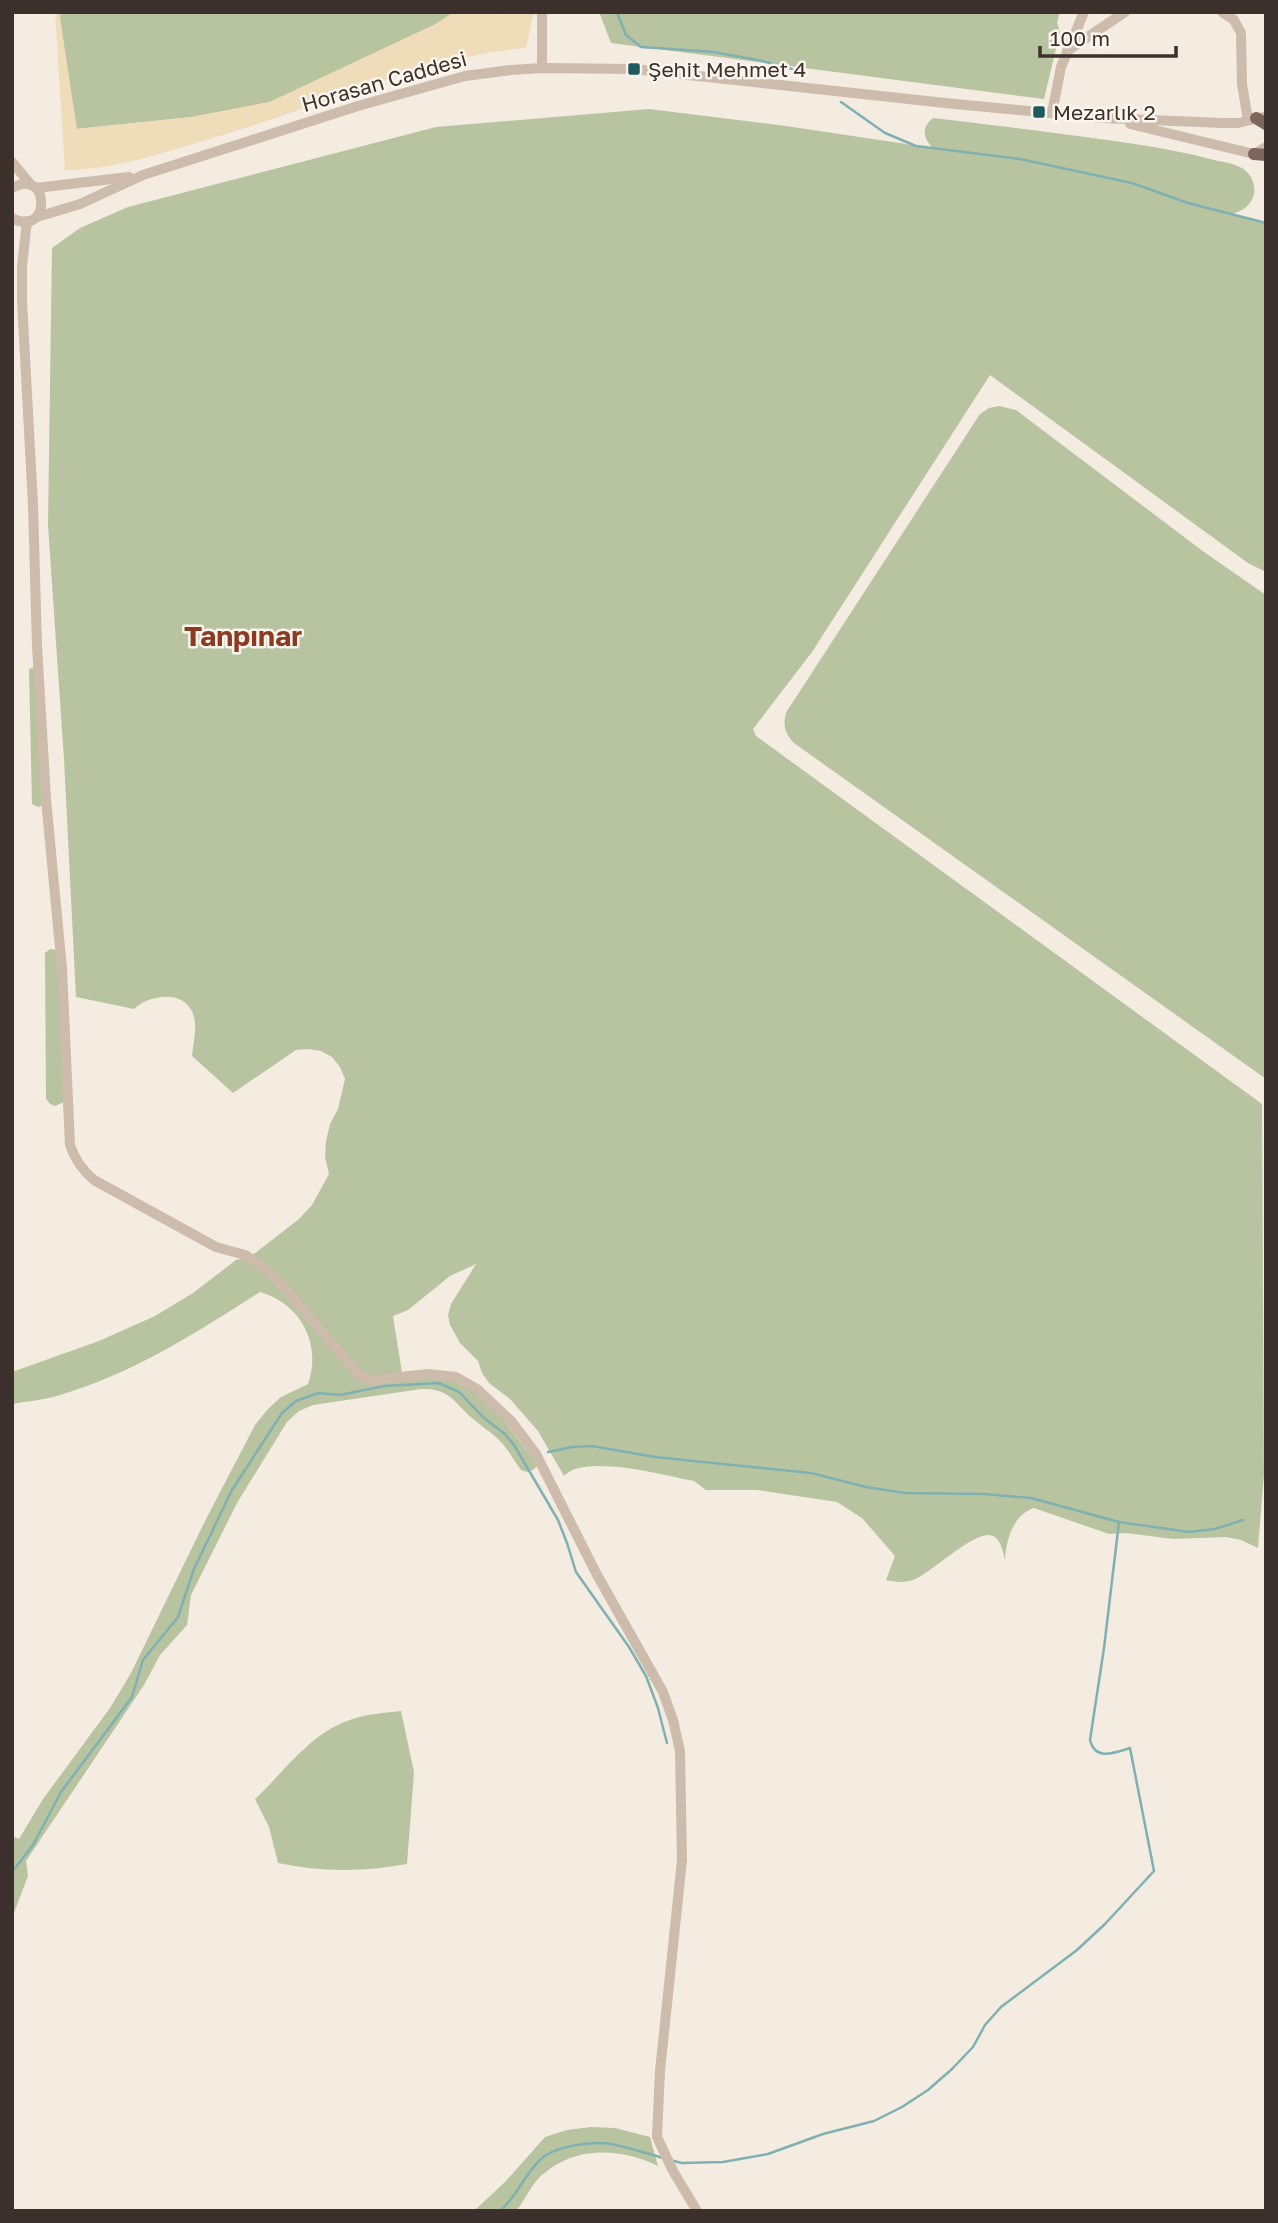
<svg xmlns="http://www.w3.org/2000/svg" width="1278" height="2223" viewBox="0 0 1278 2223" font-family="'Golos Text',sans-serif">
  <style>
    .green { fill: #b8c4a0 }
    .sand { fill: #efdcb8 }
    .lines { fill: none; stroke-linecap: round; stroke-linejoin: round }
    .stream { stroke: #7fb0b2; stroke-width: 2.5 }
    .minor { stroke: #cdbbac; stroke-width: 10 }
    .major { stroke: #7d675c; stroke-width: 12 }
    .poi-dot { fill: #1f5a5e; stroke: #fbf5ee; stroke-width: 2.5 }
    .labels { text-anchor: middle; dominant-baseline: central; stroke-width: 5; stroke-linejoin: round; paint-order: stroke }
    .poi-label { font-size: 21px; fill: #3b302b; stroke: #fbf5ee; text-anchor: start }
    .street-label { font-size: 21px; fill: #3b302b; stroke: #fbf5ee }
    .district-label { font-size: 28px; font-weight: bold; fill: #8c3b22; stroke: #fbf5ee }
  </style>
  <rect width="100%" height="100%" fill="#f4ebe1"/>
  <!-- green -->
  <g class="green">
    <path d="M59,12h395l-18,12 -166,78 -78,15 -116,12z"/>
    <path d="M599,12h461l-3,10 3,10 -16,67 -433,-56z"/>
    <path d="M649,109l137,17 147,22c-9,-9 -13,-20 0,-30 67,8 135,16 202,26 27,4 53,9 79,16 9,2 18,3 26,7 10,5 16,16 14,27 -3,12 -12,17 -22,20l34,9v349l-18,-9 -258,-188 -178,277 -59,77 3,7 506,368 2,370 -6,74 -17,-8 -15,-3 -53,2 -47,-6 -17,1 -75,-26c-21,7 -28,32 -29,52 -2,-8 -4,-21 -12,-24 -17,-8 -62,38 -80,44 -9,3 -18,2 -27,0l9,-24 -33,-38 -25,-16 -80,-12h-51l-12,-9c-27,-5 -110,-28 -130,-5l-26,-45 -28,-32 -21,-16 -7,-10 -4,-12 -18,-18 -10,-18 -2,-10 3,-11 25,-40 -26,12 -42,34 -15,6 9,57h37l49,26 50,66 -5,5 -6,2 -6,-2c-7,-9 -12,-19 -19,-27 -9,-10 -20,-16 -30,-25 -18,-16 -23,-30 -51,-29l-108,16 -14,6 -12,11 -50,81 -46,92 -4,30 -27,30 -16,30 -118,176 2,15 -16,42v-82l7,3 24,-40 67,-91 21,-35 74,-152 50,-96 12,-15 14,-13 27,-13c14,-40 -7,-80 -48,-92 -62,40 -128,82 -200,103 -15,5 -32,6 -48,9v-32l87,-31 56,-25 38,-23 43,-33 14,-3 49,-38 13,-14 17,-31 -4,-17 1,-16 4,-17 8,-15 7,-30 -5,-12 -8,-10 -11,-6 -13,-2 -12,1 -63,43 -41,-37c1,-11 5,-28 2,-39 -7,-28 -44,-23 -60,-8l-58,-12 -12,-238 -16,-234 4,-277 28,-20 48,-21 308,-80z"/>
    <path d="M999,406l17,4 188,142 62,43v484l-472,-336c-9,-9 -12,-19 -7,-32l193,-297 9,-6z"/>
    <path d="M34,667l9,138 -5,2 -6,-3 -3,-135z"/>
    <path d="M50,949l8,1 6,152 -9,4 -5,-2 -4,-5 -1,-146z"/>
    <path d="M401,1711l13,61 -7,92c-44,8 -86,8 -129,-1l-9,-36 -14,-28c29,-27 54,-64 92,-78 17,-7 36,-8 54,-10z"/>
    <path d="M591,2127l24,1 35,9 8,29c-40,-20 -89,-20 -121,14 -8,9 -13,22 -21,31h-42l32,-30 39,-44 22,-7z"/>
  </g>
  <!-- sand -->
  <path class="sand" d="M55,12h4l18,117 115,-12 78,-15 166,-78 18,-12h43l7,3 11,-3h19l-8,36c-72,6 -137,30 -204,54 -44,15 -88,30 -132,43 -41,12 -82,25 -125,25z"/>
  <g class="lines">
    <!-- stream -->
    <g class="stream">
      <path d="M617,12l9,23 15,12 73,5 48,9 30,8"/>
      <path d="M841,102l44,31 31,13 104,13 112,24 56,20 78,20"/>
      <path d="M548,1452l24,-5 20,-1 63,11 156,16 55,14 39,6 79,1 47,4 88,24 70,10 26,-3 28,-9"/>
      <path d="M12,1872l21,-27 28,-53 71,-95 11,-37 35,-43 16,-48 38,-79 50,-77 14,-12 22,-8 22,2 44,-9 55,-3 20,9 25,26 21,16 9,11 44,75 9,23 9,29 53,75 17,29 12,32 9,35"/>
      <path d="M674,2161l8,2 41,-1 45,-8 55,-20 51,-13 28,-14 26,-17 24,-21 21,-22 12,-22 16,-18 76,-57 28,-26 49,-53 -24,-123c-16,5 -35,13 -40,-8l14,-92 15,-126"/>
      <path d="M500,2211c18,-16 24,-36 40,-51 12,-13 43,-17 61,-17 16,0 46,11 63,15"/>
    </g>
    <!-- minor -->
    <g class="minor">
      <path d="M1222,12l12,8 7,13 1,51 6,36"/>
      <path d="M1067,51l58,-39"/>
      <path d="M542,68v-56"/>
      <path d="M1052,113l9,-46 23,-55"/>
      <path d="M1130,124l124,30 12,-7"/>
      <path d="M12,162l19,23"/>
      <path d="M12,188c39,-22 39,51 0,30"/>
      <path d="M36,188l93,-11"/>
      <path d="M37,217l43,-13 63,-29 215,-69 107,-30 46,-6 31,-2 92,1 311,34 158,15 120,5h15l25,-6"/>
      <path d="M27,221l-5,45v35l11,204 4,141 9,153 16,170 8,176c5,15 12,25 24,35l122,67 29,8 18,12 17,16 79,92 14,5 55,-6 28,3 21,12 35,33 24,32 60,119 67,119 10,28 7,31 2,109 -22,211 -3,66 16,34 24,40"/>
    </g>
    <!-- major -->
    <g class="major">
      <path d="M1256,118l10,6"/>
      <path d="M1254,154l12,1"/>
    </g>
  </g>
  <!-- markers -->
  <g class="poi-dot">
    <rect x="627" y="62" width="14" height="14" rx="3.5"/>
    <rect x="1032" y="105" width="14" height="14" rx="3.5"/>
  </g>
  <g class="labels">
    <!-- poi labels -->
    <g class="poi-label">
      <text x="648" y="69">Şehit Mehmet 4</text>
      <text x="1053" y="112">Mezarlık 2</text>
    </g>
    <!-- street labels -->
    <g class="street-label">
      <text transform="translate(384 81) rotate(-16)">Horasan Caddesi</text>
    </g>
    <!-- district labels -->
    <g class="district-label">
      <text x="243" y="635">Tanpınar</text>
    </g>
  </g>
  <!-- border -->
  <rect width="1278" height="2223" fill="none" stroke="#3b302b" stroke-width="28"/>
  <!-- scale -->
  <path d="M1040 46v10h136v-10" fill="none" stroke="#3b302b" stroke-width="3.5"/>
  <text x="1050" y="46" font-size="21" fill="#3b302b" stroke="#fbf5ee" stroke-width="5" paint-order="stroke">100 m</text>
</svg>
